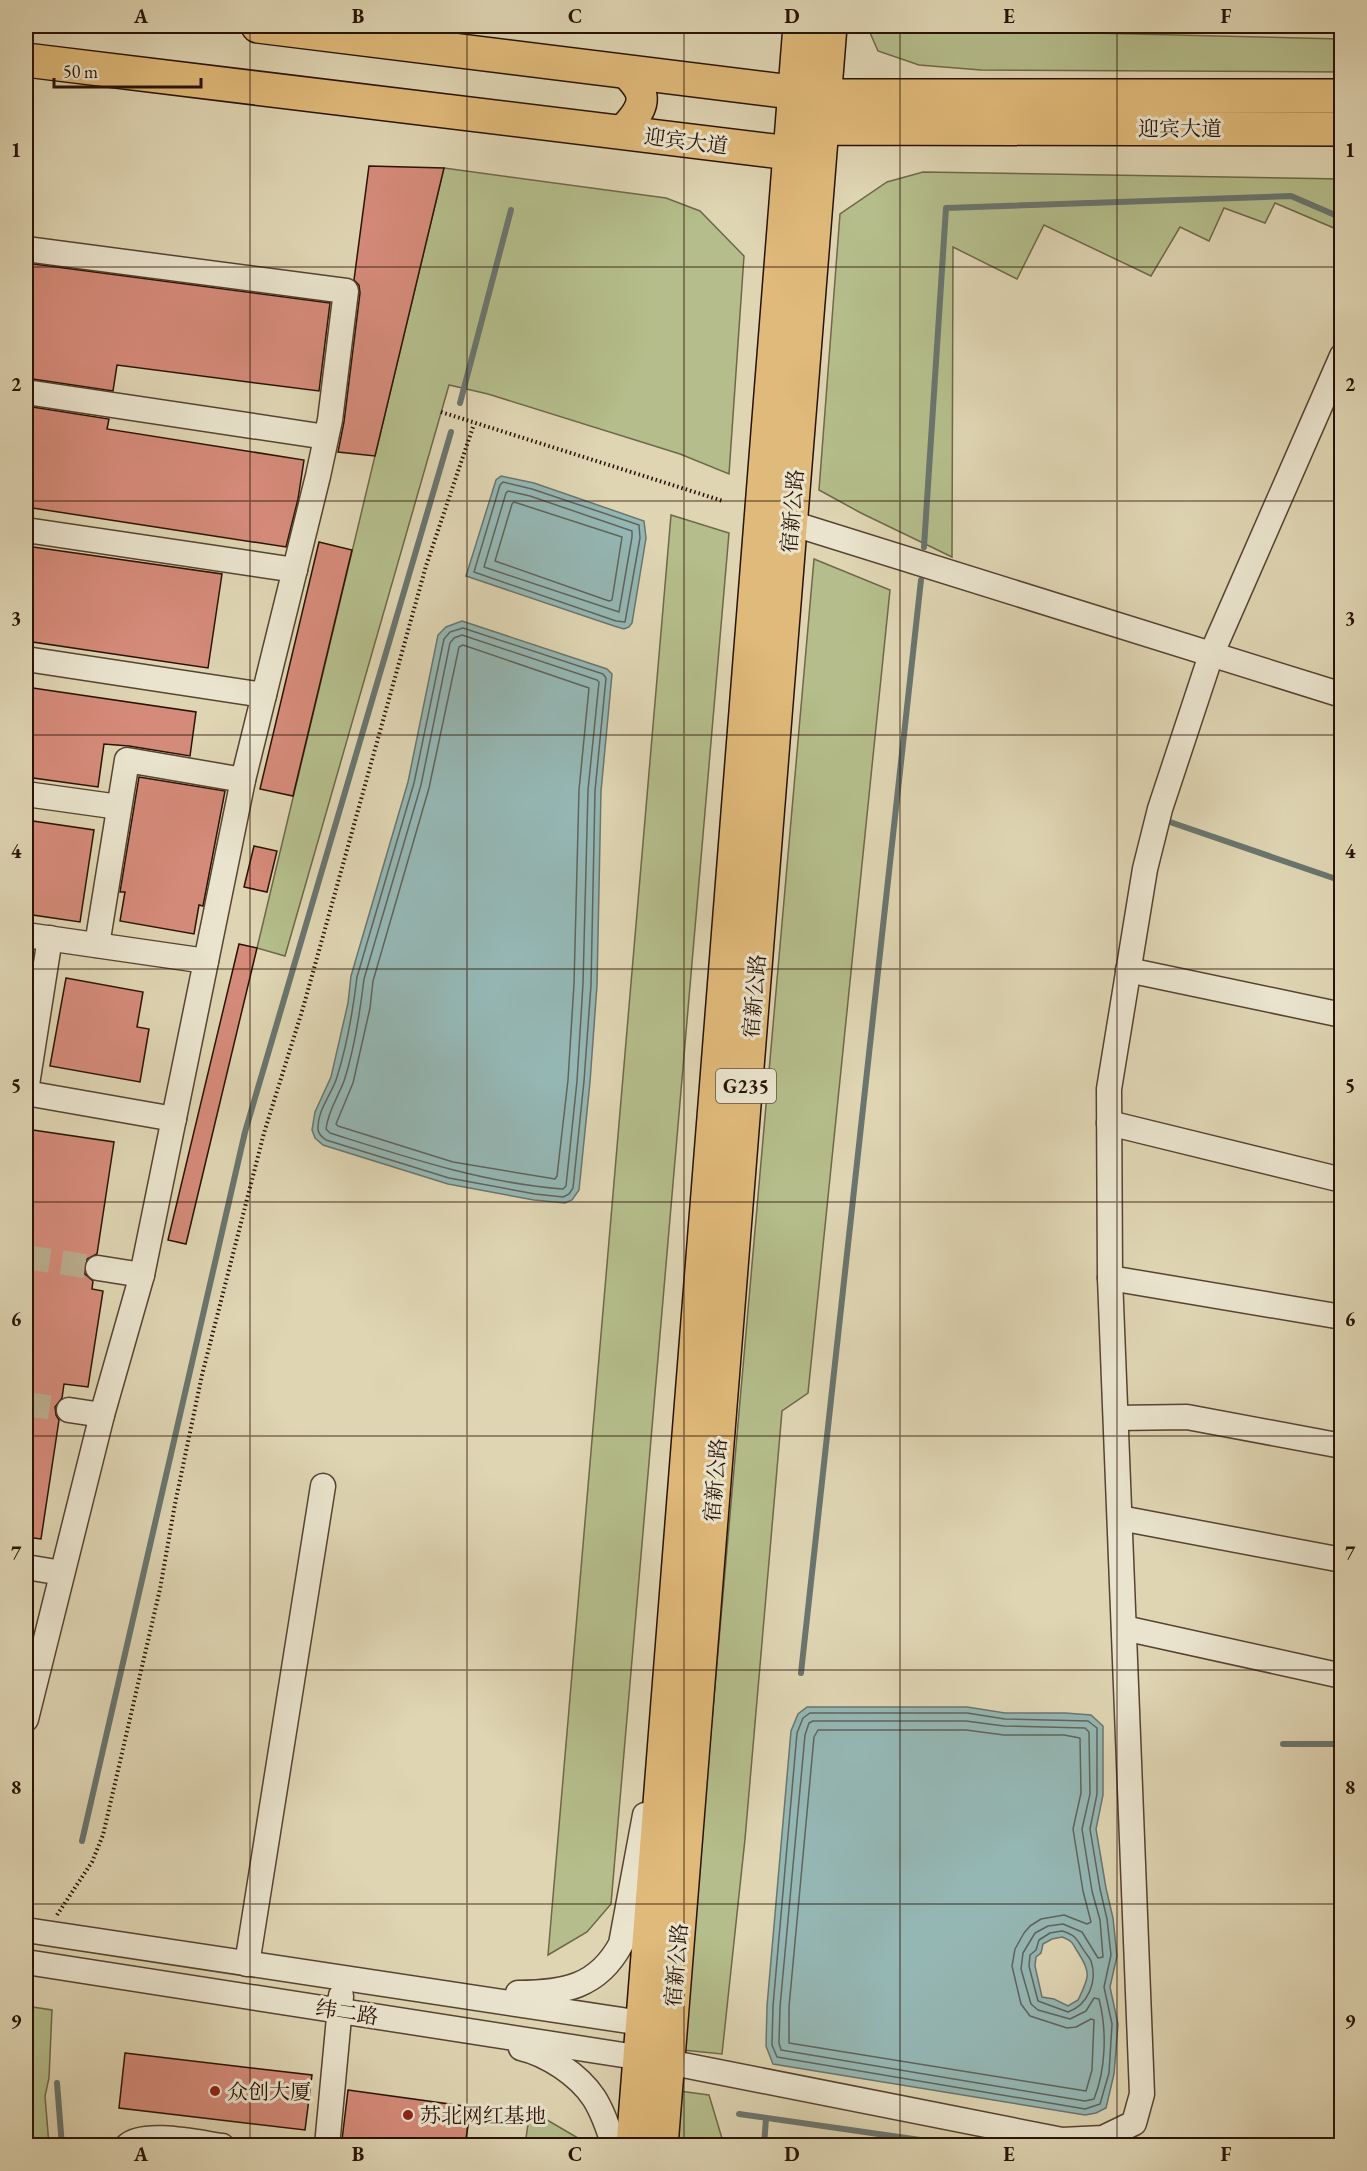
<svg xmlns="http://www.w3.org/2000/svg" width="1367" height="2171" viewBox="0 0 1367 2171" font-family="'EB Garamond','Noto Serif SC',serif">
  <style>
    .green { fill: #b4bd8b; stroke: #6e6848; stroke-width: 1.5 }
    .water { fill: #95b7b4; stroke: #6a756e; stroke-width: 1.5; fill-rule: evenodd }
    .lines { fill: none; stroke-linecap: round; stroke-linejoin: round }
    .shore { stroke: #5f645c; stroke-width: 1.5 }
    .stream { stroke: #6a756e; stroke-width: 6 }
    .building { fill: #d58b7a; stroke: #291204; stroke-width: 1.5 }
    .minor-tunnel { stroke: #bbae90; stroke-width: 24; stroke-dasharray: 24 12; stroke-linecap: butt }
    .minor-casing { stroke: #564330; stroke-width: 27 }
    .major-casing { stroke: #291204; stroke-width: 33 }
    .highway-casing { stroke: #291204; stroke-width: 36 }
    .path { stroke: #291204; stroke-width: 4; stroke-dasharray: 1.5 3; stroke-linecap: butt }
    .minor { stroke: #eae4ce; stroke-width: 24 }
    .major { stroke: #e0ba7a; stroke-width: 30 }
    .highway { stroke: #e0ba7a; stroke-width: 33 }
    .grid { fill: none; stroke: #291204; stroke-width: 1.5; stroke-opacity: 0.55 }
    .poi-dot { fill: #8f2418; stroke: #eae4ce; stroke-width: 2 }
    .labels { text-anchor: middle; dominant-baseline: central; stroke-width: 6; stroke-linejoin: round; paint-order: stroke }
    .shield { fill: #eae4ce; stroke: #635141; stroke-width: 1.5 }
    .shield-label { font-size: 20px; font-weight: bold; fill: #291204 }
    .street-label { font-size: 21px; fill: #291204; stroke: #eae4ce }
    .poi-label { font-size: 21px; fill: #291204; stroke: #eae4ce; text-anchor: start }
    .neatline { fill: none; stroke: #291204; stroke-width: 2 }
    .grid-label { font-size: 20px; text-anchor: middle; font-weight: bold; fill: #291204 }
  </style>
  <rect width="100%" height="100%" fill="#dfd5b3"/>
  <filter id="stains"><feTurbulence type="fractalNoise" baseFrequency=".00333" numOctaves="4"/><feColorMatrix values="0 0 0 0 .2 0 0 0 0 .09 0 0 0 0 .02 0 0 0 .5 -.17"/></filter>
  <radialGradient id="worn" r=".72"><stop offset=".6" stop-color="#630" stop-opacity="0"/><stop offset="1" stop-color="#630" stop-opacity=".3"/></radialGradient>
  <!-- green -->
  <g class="green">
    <path d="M867,26h141l-2,5 335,8v33l-360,-2 -62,-5 -41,-14z"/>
    <path d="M444,168l222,30 34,13 44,45 -15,218 -49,-20 -192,-60 -39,-9 -164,571 -28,-8z"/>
    <path d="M923,172l418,7v52l-66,-28 -10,20 -41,-15 -15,33 -29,-14 -29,49 -107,-51 -27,54 -64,-32 -1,310 -91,-44 -42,-23 21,-276 47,-32z"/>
    <path d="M671,515l58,18 -118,1371 -24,28 -39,23z"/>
    <path d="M814,559l76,31 -82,803 -26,18 -37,428 -23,215 -39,-4z"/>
    <path d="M26,2006l26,4 -3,68 -4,18 4,49h-23z"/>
    <path d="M679,2091l30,4 15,50 -49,1z"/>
    <path d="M530,2110l60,35h-65z"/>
  </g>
  <!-- water -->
  <g class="water">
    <path d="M501,476l33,7 110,38 2,17 -14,85 -3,4 -5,2 -10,-3 -148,-50 30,-96z"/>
    <path d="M462,621l145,48 5,5 -11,117 -4,194 -7,97 -11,108 -7,10 -7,3 -31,-3 -86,-16 -125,-39 -8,-7 -3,-8 3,-18 16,-35 17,-74 3,-27 57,-194 30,-147 8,-8z"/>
    <path d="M807,1707h160l38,6h60l26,2 12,11v69l-7,34 10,59 7,30 4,38 -7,31 8,37 -4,50 -8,34 -10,5 -11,2 -312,-51 -7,-18 1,-40 24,-275 7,-17zM1062,1937c13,5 10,7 17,17 13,20 9,25 -1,46l-10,6 -14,-7 -12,-2 -7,-31 1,-9 5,-4 2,-9 9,-5z"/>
  </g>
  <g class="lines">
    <!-- shore -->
    <g class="shore">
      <path d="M503,482l29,7 107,36 1,13 -15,84 -9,-1 -142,-49 26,-87z"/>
      <path d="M508,491l22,5 102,35v6l-13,75 -135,-45 22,-74z"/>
      <path d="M514,502l108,35 -10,63 -3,1 -114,-40 17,-57z"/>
      <path d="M463,628l140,46 3,4 -11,113 -4,194 -7,96 -11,107 -4,6 -6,3 -28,-3 -86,-16 -123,-38c-4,-3 -8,-6 -8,-11 -1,-19 14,-35 19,-52 10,-32 16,-66 20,-100l57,-194 30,-144 6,-7z"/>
      <path d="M462,635l135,45 2,2 -11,108 -5,194 -6,97 -11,105 -3,3c-80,-6 -157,-32 -233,-56l-4,-4c2,-18 12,-32 18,-48 11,-33 16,-69 20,-102l57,-194 29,-142 4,-5z"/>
      <path d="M463,645l126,43 -10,102 -5,194 -6,96 -11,96 -2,3 -102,-17 -115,-36 -2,-2 17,-41 17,-75 3,-27 56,-193 30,-141z"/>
      <path d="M810,1713h157l38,6 83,2 9,7v66l-7,35 10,60 7,30 4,36 -7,32 8,37 -3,49 -9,31 -15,5 -308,-52 -5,-12 1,-39 24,-273 6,-15z"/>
      <path d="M813,1721h153l38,5 81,2 4,4 1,62 -8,35 10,62 8,29 3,37 -5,1 -16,-26 -19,-8 -15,2 -13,7 -12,20 -2,16 10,35 7,6 32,9 16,-8 8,-13 5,1c8,31 7,70 -5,100l-9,2 -304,-51 -2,-7 1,-36 25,-272 4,-12z"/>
      <path d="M818,1730h148l38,5h60l16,3 1,55 -8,36 10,62 8,31 -4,2 -23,-9 -23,4 -11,7 -6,7 -9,16 -3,17 9,38 9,12 37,12 9,-1 15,-8 3,1 -2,50 -6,21 -297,-48v-36l25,-270z"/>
      <path d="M1062,1931c13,4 14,7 21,18 2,4 6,7 8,12 7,20 -3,44 -23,51l-30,-11 -9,-35 1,-11 6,-5 3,-10 11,-7z"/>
    </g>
    <!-- stream -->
    <g class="stream">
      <path d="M460,403l51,-193"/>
      <path d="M924,547l22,-339 345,-12 51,22"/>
      <path d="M1167,821l175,60"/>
      <path d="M801,1673l120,-1093"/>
      <path d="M1283,1744h59"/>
      <path d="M82,1841l163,-709 206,-700"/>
      <path d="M57,2083l5,63"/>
      <path d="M739,2114l223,32"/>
      <path d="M764,2146l2,-28"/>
    </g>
  </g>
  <!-- building -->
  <g class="building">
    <path d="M369,166l75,2 -69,288 -37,-4 6,-30 16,-129 -1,-8 -5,-5z"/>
    <path d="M26,263l304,40 -11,88 -202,-26 -4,26 -87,-13z"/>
    <path d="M26,406l83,13 -2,10 197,31 -6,39 -12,48 -260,-40z"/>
    <path d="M319,542l33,8 -59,246 -33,-7z"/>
    <path d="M26,546l196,28 -14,94 -182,-27z"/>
    <path d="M26,687l170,25 -6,44 -61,-10 -25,-2 -6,43 -72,-10z"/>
    <path d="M139,777l86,14 -22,115 -4,-1 -5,29 -74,-13 5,-29h-5z"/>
    <path d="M26,820l68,10 -14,92 -54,-8z"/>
    <path d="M254,846l23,5 -10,41 -23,-5z"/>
    <path d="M239,944l18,4 -71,296 -18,-4z"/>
    <path d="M66,978l77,14 -6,35 12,2 -9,53 -90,-16z"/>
    <path d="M26,1129l88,13 -17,112 -10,5 -3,7 1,8 8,7 -1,8 11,2 -15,96 -24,-3 -2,14 -7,9 1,8 3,5 -18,119 -15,-2z"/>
    <path d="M125,2053l187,22 -7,55 -186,-22z"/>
    <path d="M348,2090l123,17 -6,38h-86l-37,-5z"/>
  </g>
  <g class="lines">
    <!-- minor-tunnel -->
    <g class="minor-tunnel">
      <path d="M26,1257l72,11"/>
      <path d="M26,1404l43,6"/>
    </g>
    <!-- minor casing -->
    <g class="minor-casing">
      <g id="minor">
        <path d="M26,249l320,42 -16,129 -12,56 -75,304 -101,495 -40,140 -76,304"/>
        <path d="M26,392l300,45"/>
        <path d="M791,523l551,172"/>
        <path d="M26,530l269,40"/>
        <path d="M26,659l238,36"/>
        <path d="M26,794l93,13"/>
        <path d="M26,935l180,26"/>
        <path d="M97,945l30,-185 116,20"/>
        <path d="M1128,970l214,45"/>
        <path d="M26,1091l24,-153"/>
        <path d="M26,1093l148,26"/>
        <path d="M1109,1123l233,57"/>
        <path d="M98,1268l44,7"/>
        <path d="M1110,1278l232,39"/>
        <path d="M69,1410l33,5"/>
        <path d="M1116,1418l71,-1 155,29"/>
        <path d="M1120,1518l222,42"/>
        <path d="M26,1567l36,6"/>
        <path d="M1124,1628l218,48"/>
        <path d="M26,1930l616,93"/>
        <path d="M26,1962l642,100 394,78 41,-2 31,-15 8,-29 -32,-816 -1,-189 36,-220 15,-60 51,-154 131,-299"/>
        <path d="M247,1964l76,-478"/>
        <path d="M518,1993c46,0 80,-6 103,-49l24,-129"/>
        <path d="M521,2048c26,6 58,27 73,50 9,14 15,32 20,48"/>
        <path d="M127,2146c16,-16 73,-3 95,0"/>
        <path d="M327,2146l14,-150"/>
      </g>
    </g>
    <!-- major casing -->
    <g class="major-casing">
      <path id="major" d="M620,133c10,-10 27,-26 20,-42 -3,-7 -10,-14 -15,-19"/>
    </g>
    <!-- highway casing -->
    <g class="highway-casing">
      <g id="highway">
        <path d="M258,26l566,70h518"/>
        <path d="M26,60l764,93 33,-25 519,1"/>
        <path d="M633,2146l167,-2120"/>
        <path d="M661,2146l169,-2120"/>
      </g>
    </g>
    <!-- path -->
    <g class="path">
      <path d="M441,412l282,89"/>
      <path d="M57,1915l35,-53 11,-27 57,-246 15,-85 27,-129 62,-242 39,-125 123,-442 48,-142"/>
    </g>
    <!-- minor -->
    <use href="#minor" class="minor"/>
    <!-- major -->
    <use href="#major" class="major"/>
    <!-- highway -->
    <use href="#highway" class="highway"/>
  </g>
  <!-- grid -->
  <path class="grid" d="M250,26v2120M467,26v2120M684,26v2120M900,26v2120M1117,26v2120M26,267h1316M26,501h1316M26,735h1316M26,969h1316M26,1202h1316M26,1436h1316M26,1670h1316M26,1904h1316"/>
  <!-- markers -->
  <g class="poi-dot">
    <circle cx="215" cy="2091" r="6"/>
    <circle cx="408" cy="2115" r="6"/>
  </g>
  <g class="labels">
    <!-- shield labels -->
    <rect class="shield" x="716" y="1069" width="60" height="34" rx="4.5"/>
    <g class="shield-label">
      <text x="746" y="1086">G235</text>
    </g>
    <!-- street labels -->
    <g class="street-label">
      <text x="1180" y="128">迎宾大道</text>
      <text transform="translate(686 141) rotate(7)">迎宾大道</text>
      <text transform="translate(792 511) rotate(-85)">宿新公路</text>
      <text transform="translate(754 996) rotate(-85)">宿新公路</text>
      <text transform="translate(715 1480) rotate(-85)">宿新公路</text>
      <text transform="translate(676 1965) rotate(-85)">宿新公路</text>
      <text transform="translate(347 2012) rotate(9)">纬二路</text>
    </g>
    <!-- poi labels -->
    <g class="poi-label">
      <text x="227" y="2091">众创大厦</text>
      <text x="420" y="2115">苏北网红基地</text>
    </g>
  </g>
  <!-- margin -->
  <rect width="1367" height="2171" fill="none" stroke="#dfd5b3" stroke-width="66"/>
  <!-- scale -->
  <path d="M54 78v9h147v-9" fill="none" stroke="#291204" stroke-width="3"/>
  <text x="63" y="78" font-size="18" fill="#291204" stroke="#eae4ce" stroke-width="4.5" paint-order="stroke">50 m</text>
  <rect x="33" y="33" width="1301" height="2105" class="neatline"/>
  <g class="grid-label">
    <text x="141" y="23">A</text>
    <text x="358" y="23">B</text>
    <text x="575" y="23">C</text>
    <text x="792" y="23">D</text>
    <text x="1009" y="23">E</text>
    <text x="1226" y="23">F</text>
    <text x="16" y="157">1</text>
    <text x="1350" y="157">1</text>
    <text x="16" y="391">2</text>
    <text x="1350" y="391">2</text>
    <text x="16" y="625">3</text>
    <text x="1350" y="625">3</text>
    <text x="16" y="858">4</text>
    <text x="1350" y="858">4</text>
    <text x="16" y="1092">5</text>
    <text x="1350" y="1092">5</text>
    <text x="16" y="1326">6</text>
    <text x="1350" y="1326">6</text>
    <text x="16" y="1560">7</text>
    <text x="1350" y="1560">7</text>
    <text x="16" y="1794">8</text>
    <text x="1350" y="1794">8</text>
    <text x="16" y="2028">9</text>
    <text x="1350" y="2028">9</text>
    <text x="141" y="2161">A</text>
    <text x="358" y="2161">B</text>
    <text x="575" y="2161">C</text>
    <text x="792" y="2161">D</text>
    <text x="1009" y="2161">E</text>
    <text x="1226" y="2161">F</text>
  </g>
  <rect width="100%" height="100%" filter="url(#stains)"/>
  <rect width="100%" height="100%" fill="url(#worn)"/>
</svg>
